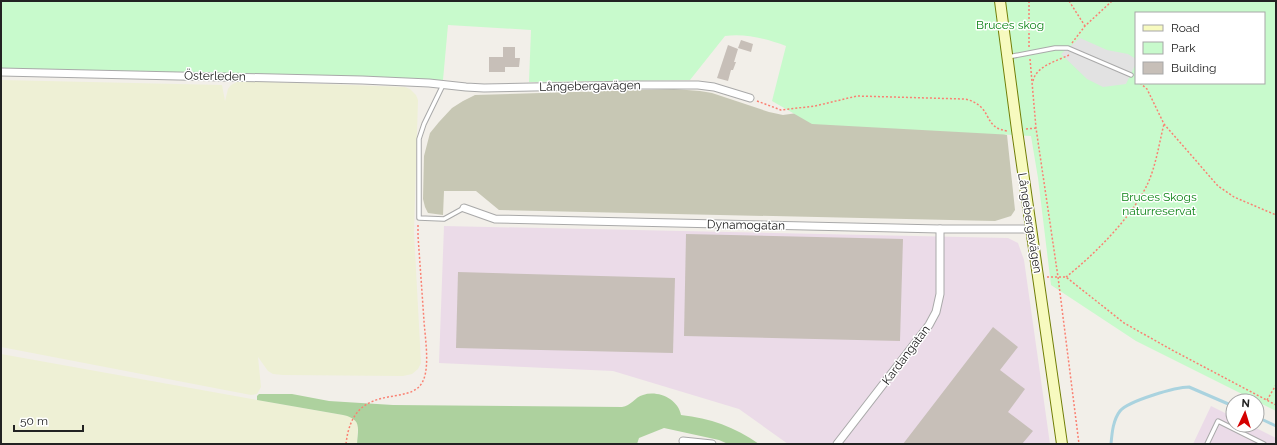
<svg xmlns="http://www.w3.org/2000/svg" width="1277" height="445" viewBox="0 0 1277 445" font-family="Raleway,sans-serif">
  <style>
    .industrial { fill: #ebdbe8 }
    .construction { fill: #c7c7b4 }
    .farmland { fill: #eef0d5 }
    .forest { fill: #add19e }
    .park { fill: #c8facc; fill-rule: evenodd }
    .parking { fill: #e2e2e2 }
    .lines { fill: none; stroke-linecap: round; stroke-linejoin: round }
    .stream { stroke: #aad3df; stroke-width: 3 }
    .building { fill: #c7bfb8 }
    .lane-casing { stroke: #a9a9a9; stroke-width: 5.5 }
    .street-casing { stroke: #a9a9a9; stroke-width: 9 }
    .secondary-casing { stroke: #707d05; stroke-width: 12 }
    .path { stroke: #fa8072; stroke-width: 1.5; stroke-dasharray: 2 2; stroke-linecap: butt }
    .lane { stroke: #fff; stroke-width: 3.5 }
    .street { stroke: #fff; stroke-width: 7 }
    .secondary { stroke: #f7fabf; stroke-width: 10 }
    .labels { text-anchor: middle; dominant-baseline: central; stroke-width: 3; stroke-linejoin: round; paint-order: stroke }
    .park-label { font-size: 12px; fill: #0c8416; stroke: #fff }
    .street-label { font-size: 12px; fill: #222; stroke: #fff }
  </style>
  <rect width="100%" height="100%" fill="#f2efe9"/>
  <!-- industrial -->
  <g class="industrial">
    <path d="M444,226l564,12 10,5 6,17 26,184h-262l-49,-35 -126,-38 -174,-8z"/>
    <path d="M1211,406l22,11v8h17l26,13v6h-83z"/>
  </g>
  <!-- construction -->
  <path class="construction" d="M674,89l26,2 12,2 57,19 14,3 43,-6 169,22 12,4 8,75 -4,6 -16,5 -496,-11 -23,-19h-32l-1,24 -15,-2 -3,-6 -2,-8 1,-43 6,-23 9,-11 13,-14 11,-7 12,-6z"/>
  <!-- farmland -->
  <g class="farmland">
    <path d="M1,80l221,5 3,16 3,-12 3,-4 8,-4 166,6 5,2 6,6 2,5 -4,132 7,131 -3,6 -6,5 -9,2 -120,-1 -10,-1 -5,-3 -10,-14 3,30 -4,7 -6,1 -250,-48z"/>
    <path d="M1,354l256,46 91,16 6,2 4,6 -1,20h-356z"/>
  </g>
  <!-- forest -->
  <path class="forest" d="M259,394h33l37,7 64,4 229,2c9,-1 13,-10 21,-12 15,-5 35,4 38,20 29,3 54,12 78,29h-31l-9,-4 -55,-12 -25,10 -2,6h-280c1,-16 5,-25 -14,-29l-86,-15v-4z"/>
  <!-- park -->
  <path class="park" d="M1,1h1275v410l-140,-70 -85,-56 -13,-107 -7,-42 -219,-12 -40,-23 14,-55c-19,-7 -41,-13 -61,-10l-35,44 -161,2 2,-52 -83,-5 -5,55 -442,-10zM1136,13h128v70h-128z"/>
  <!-- parking -->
  <path class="parking" d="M1080,38l27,12 21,4 8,5v4l-10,21 -23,3 -16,-8 -26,-25z"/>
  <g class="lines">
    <!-- stream -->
    <g class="stream">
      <path d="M1257,417l19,9"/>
      <path d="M1111,444c1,-11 2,-24 9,-33 8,-10 56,-24 69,-24l44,19"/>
    </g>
  </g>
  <!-- building -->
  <g class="building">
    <path d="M741,40l12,4 -2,8 -13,-4z"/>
    <path d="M728,45l10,4 -4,13h2l-3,8h-2l-3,11 -11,-3z"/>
    <path d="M503,47h12v11h5l-1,9h-14v5h-16v-15h14z"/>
    <path d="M686,234l217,5 -3,102 -216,-5z"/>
    <path d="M458,272l217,6 -2,75 -217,-5z"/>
    <path d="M993,327l25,20 -18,23 25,19 -17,23 25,19 -11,13h-119z"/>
  </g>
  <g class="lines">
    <!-- lane casing -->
    <g class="lane-casing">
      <g id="lane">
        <path d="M1008,57l47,-9h13l63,27"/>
        <path d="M443,85l-19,39 -5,15v79l25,1 20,-11"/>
        <path d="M1207,444l11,-23 46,23"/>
      </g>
    </g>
    <!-- street casing -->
    <g class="street-casing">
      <g id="street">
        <path d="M1,72l361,8 67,3 37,4 18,1 149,-3h65l16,2 36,11"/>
        <path d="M464,208l31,11 445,10h91"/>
        <path d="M683,441l29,3"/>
        <path d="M837,444l92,-119 7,-13 4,-18v-65"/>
      </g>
    </g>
    <!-- secondary casing -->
    <g class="secondary-casing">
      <path id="secondary" d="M1000,1l17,129 45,314"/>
    </g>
    <!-- path -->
    <g class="path">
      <path d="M1069,1l16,25"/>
      <path d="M1072,43l13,-17 27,-25"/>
      <path d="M1029,47v-46"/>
      <path d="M1030,59l6,69 22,149 21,167"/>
      <path d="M1033,81c3,-15 24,-20 36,-26"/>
      <path d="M1140,83l7,6 17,35 54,62 16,11 42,18"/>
      <path d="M757,101l24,9 34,-4 42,-10 107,3c7,1 13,4 18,9 9,11 7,20 25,23"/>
      <path d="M1026,129l10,-1"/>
      <path d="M1047,277h19l58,46 48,27 104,55"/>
      <path d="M1066,277c28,-22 67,-61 82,-94 8,-18 11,-39 16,-59"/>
      <path d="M1267,400l9,-15"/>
      <path d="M346,444c7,-66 64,-35 77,-63 7,-15 2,-44 1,-60 -2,-29 -4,-57 -6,-85v-13"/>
    </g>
    <!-- lane -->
    <use href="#lane" class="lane"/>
    <!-- street -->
    <use href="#street" class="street"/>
    <!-- secondary -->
    <use href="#secondary" class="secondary"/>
  </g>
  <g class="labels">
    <!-- park labels -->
    <g class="park-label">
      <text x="1010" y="25">Bruces skog</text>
      <text x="1159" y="197">Bruces Skogs<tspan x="1159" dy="14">naturreservat</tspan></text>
    </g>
    <!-- street labels -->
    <g class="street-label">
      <text transform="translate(215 76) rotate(1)">Österleden</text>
      <text transform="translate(590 86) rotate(-1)">Långebergavägen</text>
      <text transform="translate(1030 223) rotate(81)">Långebergavägen</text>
      <text transform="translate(746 225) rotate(1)">Dynamogatan</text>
      <text transform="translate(906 355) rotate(-53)">Kardangatan</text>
    </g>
  </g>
  <!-- border -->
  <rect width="1277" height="445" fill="none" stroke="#222222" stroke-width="4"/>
  <!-- legend -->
  <rect x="1135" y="12" width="130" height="72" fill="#ffffff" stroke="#a7a7a7"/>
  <rect x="1143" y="25" width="20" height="6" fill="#f7fabf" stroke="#a7a7a7"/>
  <text x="1171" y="32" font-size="12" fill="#222222">Road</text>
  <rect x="1143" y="42" width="20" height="12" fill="#c8facc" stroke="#a7a7a7"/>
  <text x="1171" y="52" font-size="12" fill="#222222">Park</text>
  <rect x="1143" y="62" width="20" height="12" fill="#c7bfb8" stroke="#a7a7a7"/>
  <text x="1171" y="72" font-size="12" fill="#222222">Building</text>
  <!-- north arrow -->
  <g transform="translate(1245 413) rotate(4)"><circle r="19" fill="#ffffff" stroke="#a7a7a7"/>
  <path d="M0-3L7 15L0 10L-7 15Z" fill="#d40000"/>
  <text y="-6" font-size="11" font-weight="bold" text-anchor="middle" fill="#222222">N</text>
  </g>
  <!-- scale -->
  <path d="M14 425v6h69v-6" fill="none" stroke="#222222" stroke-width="2"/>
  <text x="20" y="425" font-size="12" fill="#222222" stroke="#ffffff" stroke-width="3" paint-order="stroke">50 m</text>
</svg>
